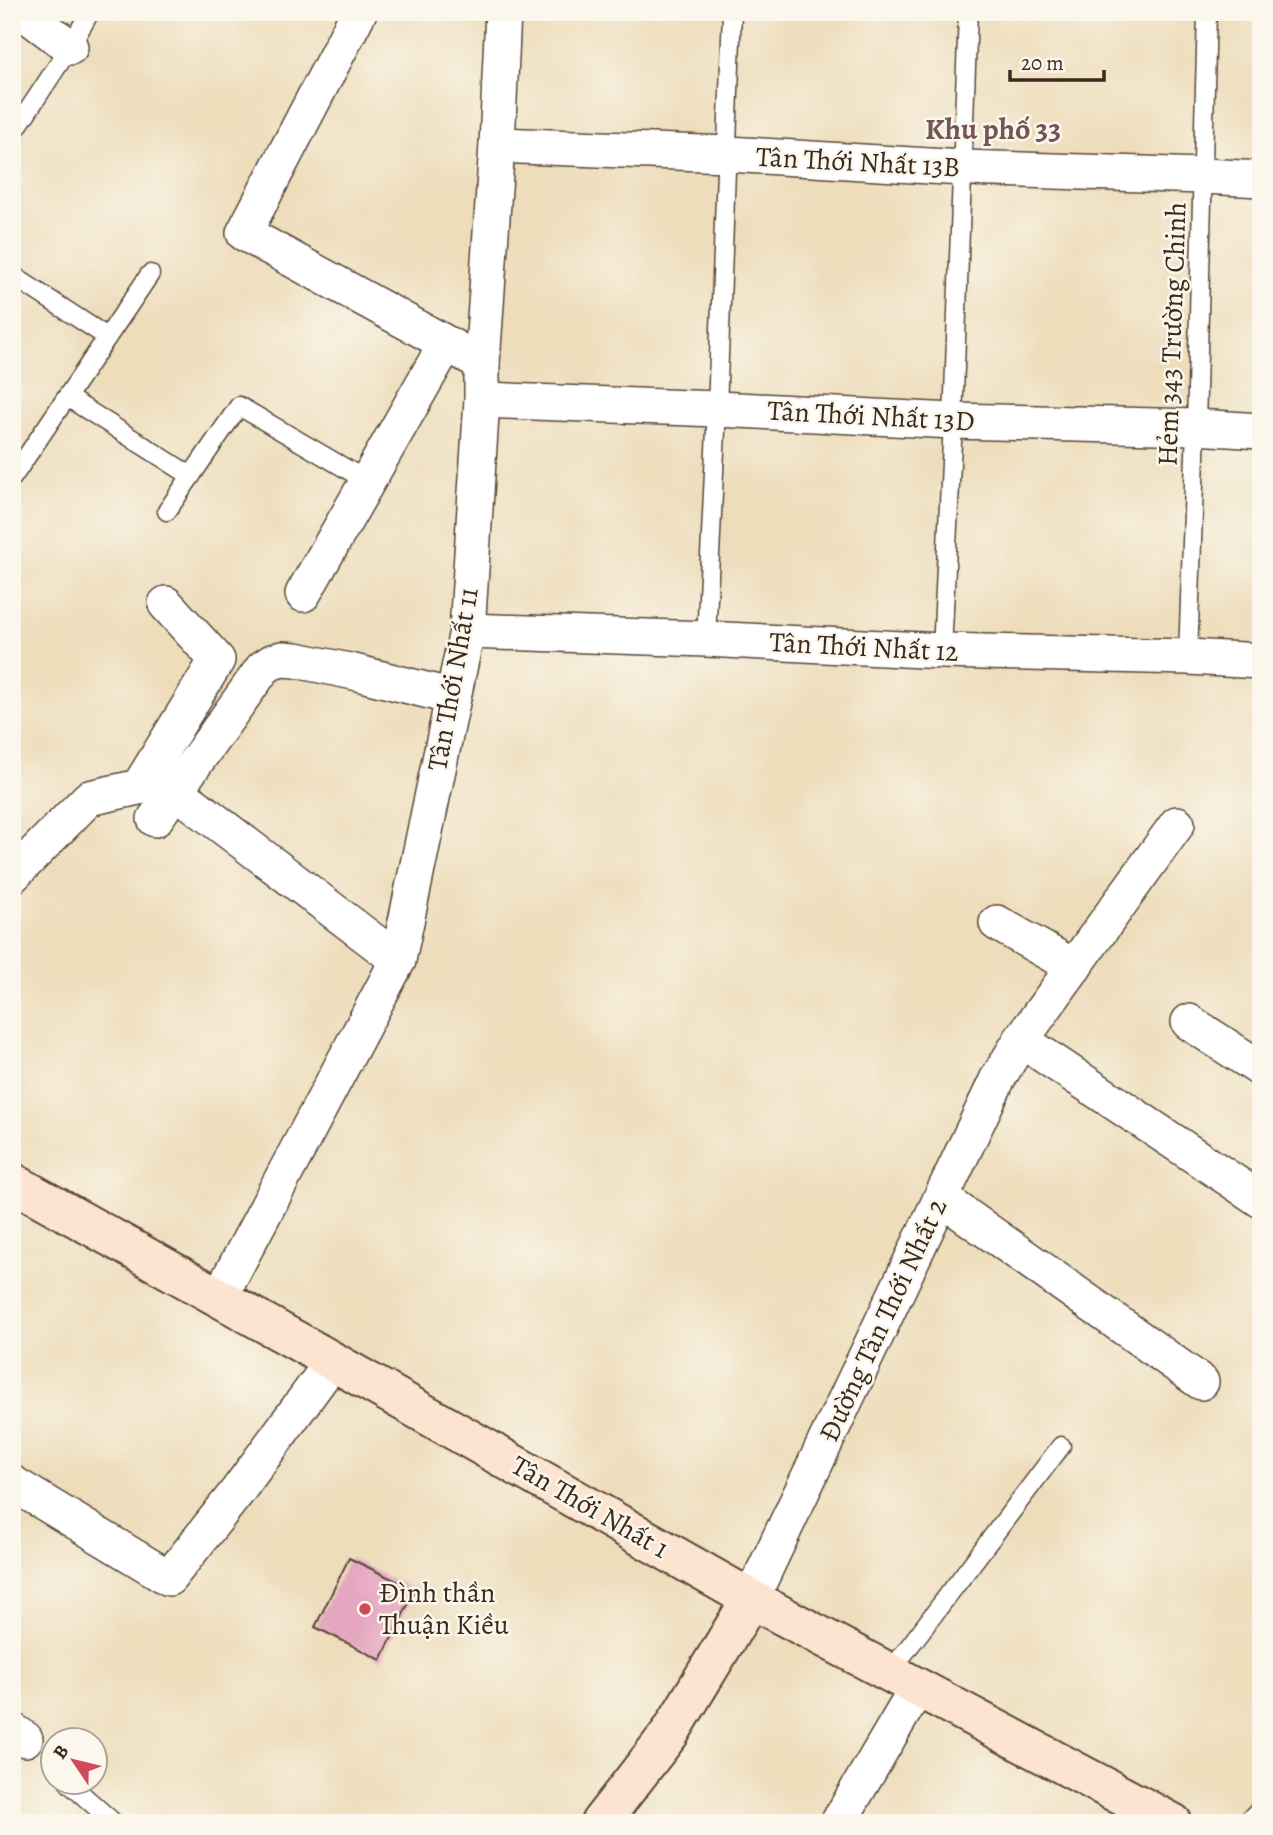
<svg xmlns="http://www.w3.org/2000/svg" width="1273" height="1835" viewBox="0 0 1273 1835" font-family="Alegreya,serif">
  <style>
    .building { fill: #e5a6c0 }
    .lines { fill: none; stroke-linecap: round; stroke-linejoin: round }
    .lane-casing { stroke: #564536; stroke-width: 21 }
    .street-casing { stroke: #564536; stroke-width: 38 }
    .secondary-casing { stroke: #564536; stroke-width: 42 }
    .lane { stroke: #fff; stroke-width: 18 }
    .street { stroke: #fff; stroke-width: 35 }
    .secondary { stroke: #fde4d1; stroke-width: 38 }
    .poi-dot { fill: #d1495b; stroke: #fbf7ec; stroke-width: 2.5 }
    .labels { text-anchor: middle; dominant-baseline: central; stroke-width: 5; stroke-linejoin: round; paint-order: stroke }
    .street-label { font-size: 28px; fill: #3b2a1e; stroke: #fbf7ec }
    .poi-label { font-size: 28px; fill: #3b2a1e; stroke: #fbf7ec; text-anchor: start }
    .neighbourhood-label { font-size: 30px; font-weight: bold; fill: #765557; stroke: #fbf7ec }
  </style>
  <rect width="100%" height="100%" fill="#fbf7ec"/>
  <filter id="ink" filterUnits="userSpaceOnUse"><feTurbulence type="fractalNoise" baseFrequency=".0143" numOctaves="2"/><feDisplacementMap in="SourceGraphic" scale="14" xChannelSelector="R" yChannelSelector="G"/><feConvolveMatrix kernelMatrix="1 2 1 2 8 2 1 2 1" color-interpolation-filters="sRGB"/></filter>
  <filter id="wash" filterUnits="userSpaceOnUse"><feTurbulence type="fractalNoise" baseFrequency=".00686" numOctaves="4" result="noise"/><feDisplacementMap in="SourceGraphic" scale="28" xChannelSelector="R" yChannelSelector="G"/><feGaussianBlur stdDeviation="1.57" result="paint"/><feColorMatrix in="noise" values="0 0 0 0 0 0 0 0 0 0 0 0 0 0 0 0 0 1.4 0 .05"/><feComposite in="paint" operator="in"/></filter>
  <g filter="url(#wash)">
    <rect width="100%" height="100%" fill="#edddbb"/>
    <g id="blocks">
      <!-- building -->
      <path class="building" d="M349,1558l66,32 -34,70 -66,-33z"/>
    </g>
  </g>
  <g filter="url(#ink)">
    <use href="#blocks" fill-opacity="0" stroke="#564536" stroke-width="2"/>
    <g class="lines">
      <!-- lane casing -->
      <g class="lane-casing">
        <g id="lane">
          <path d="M12,135l58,-88 20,-35"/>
          <path d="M12,275l95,62"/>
          <path d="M67,397l124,79 48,-70 128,75"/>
          <path d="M12,478l138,-204"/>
          <path d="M167,511l24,-35"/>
          <path d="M706,639l11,-230 15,-397"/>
          <path d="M942,651l11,-230 15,-409"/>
          <path d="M1188,657l8,-230 11,-415"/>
          <path d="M890,1672l171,-226"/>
          <path d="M69,1783l45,40"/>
        </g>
      </g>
      <!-- street casing -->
      <g class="street-casing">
        <g id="street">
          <path d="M23,12l47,35"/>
          <path d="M359,12l-115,221 238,130"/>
          <path d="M497,145l231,9 235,14 240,8 58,3"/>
          <path d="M482,400l235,9 236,12 243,6 65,4"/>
          <path d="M303,594l143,-250"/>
          <path d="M467,631l239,8 236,12 246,6 73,4"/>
          <path d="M176,791l222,169"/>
          <path d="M155,819l108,-151 9,-6 10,-3 14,1 58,12 99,25"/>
          <path d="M12,876l77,-78 50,-11 78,-127 -51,-56"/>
          <path d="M997,923l77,44"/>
          <path d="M1189,1022l72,47"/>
          <path d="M1021,1040l240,160"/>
          <path d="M941,1198l260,184"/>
          <path d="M219,1298l179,-338 69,-329 15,-231v-37l15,-218 6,-133"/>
          <path d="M12,1483l157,95 68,-86 96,-131"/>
          <path d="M751,1599l247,-521 23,-38 156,-216"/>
          <path d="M12,1730l13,9"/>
          <path d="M838,1823l80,-136"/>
          <path d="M1258,1823l3,-3"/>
        </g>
      </g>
      <!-- secondary casing -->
      <g class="secondary-casing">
        <g id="secondary">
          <path d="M12,1182l292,163 447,254 422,224"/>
          <path d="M600,1823l70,-90 81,-134"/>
        </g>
      </g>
      <!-- lane -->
      <use href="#lane" class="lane"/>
      <!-- street -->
      <use href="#street" class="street"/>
      <!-- secondary -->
      <use href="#secondary" class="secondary"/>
    </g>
  </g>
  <!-- markers -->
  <circle class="poi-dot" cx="365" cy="1609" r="7"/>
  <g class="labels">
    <!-- street labels -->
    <g class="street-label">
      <text transform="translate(858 162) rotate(3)">Tân Thới Nhất 13B</text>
      <text transform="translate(1172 334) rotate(-88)">Hẻm 343 Trường Chinh</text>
      <text transform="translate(871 416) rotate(3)">Tân Thới Nhất 13D</text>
      <text transform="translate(864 647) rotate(3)">Tân Thới Nhất 12</text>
      <text transform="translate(453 679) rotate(-80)">Tân Thới Nhất 11</text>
      <text transform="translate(883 1320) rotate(-65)">Đường Tân Thới Nhất 2</text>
      <text transform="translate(590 1507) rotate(30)">Tân Thới Nhất 1</text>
    </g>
    <!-- poi labels -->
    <g class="poi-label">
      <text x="379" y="1593">Đình thần<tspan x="379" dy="32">Thuận Kiều</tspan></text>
    </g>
    <!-- neighbourhood labels -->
    <g class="neighbourhood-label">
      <text x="993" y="129">Khu phố 33</text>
    </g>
  </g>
  <!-- margin -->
  <rect width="1273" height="1835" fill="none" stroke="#fbf7ec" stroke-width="42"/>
  <!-- north arrow -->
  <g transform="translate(74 1761) rotate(305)"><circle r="33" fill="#fbf7ec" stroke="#aea59a" stroke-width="2"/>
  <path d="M0-5L12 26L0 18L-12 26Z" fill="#d1495b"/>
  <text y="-10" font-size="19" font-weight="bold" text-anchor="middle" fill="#3b2a1e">B</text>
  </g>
  <!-- scale -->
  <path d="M1010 70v10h94v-10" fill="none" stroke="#3b2a1e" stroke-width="3.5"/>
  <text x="1021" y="70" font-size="21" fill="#3b2a1e" stroke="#fbf7ec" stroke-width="5" paint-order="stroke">20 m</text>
</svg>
